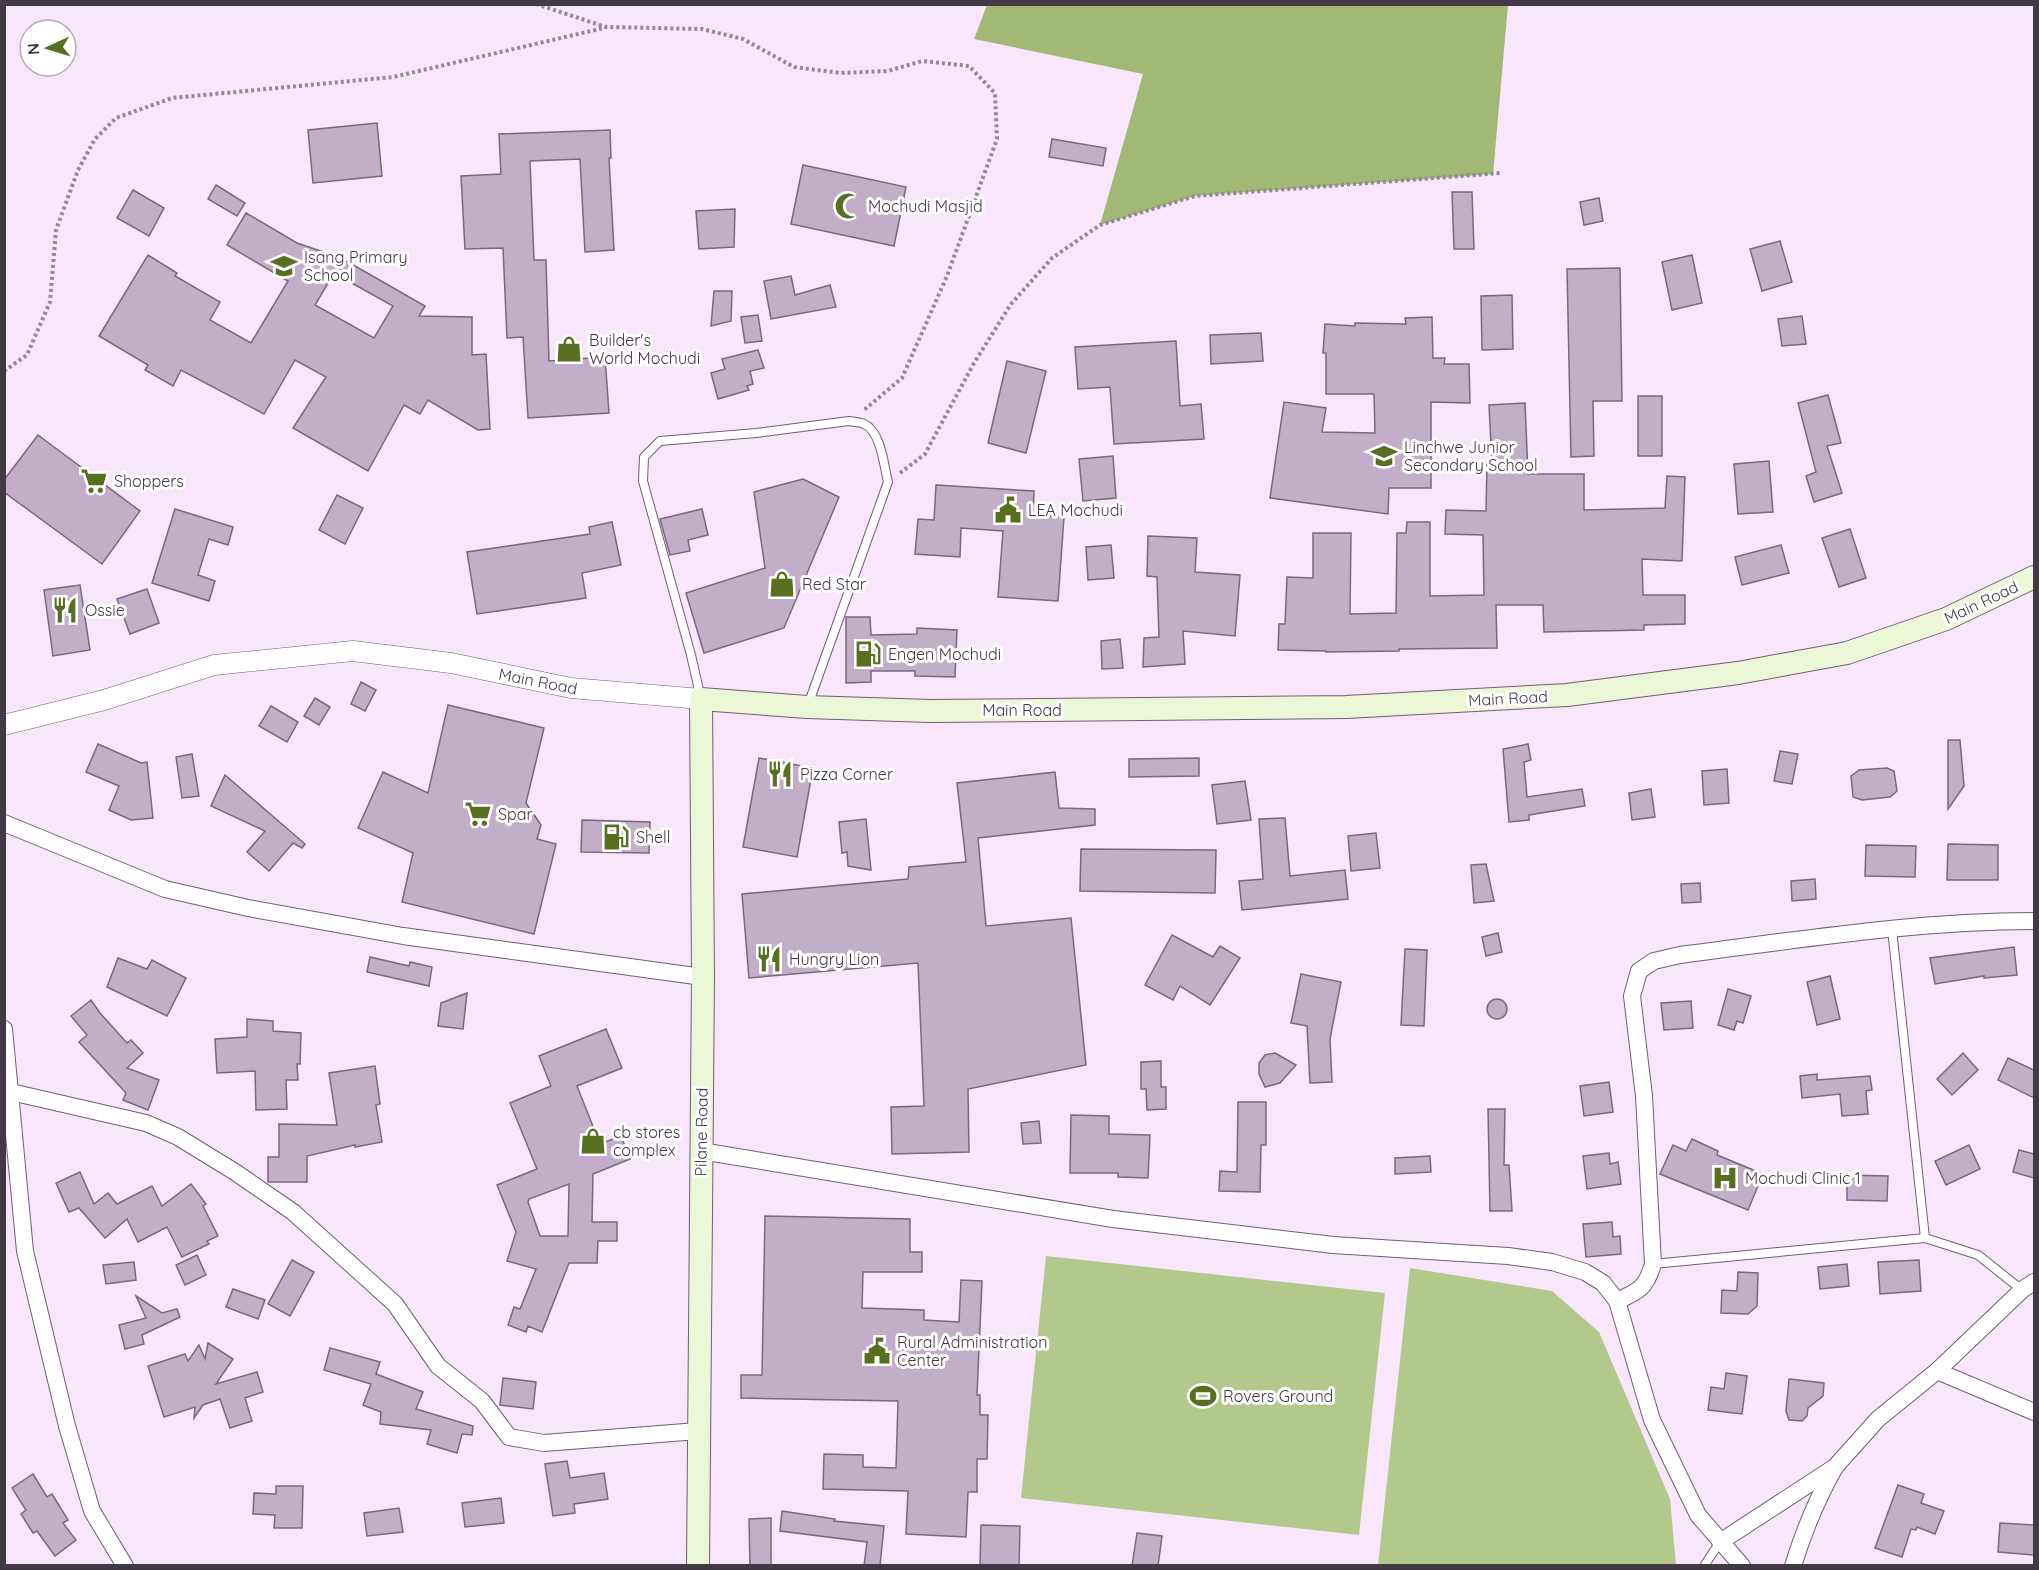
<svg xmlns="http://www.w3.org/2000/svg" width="2039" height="1570" viewBox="0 0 2039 1570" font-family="Quicksand,sans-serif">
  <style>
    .green { fill: #b3c98c }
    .forest { fill: #a1b974 }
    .building { fill: #c2aec8; stroke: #79677f; stroke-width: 1.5; fill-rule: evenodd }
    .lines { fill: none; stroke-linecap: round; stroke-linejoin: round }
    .service-casing { stroke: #705e75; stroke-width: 10 }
    .minor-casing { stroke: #705e75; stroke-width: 18 }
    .tertiary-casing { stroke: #705e75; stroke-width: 21 }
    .secondary-casing { stroke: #705e75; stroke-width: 24 }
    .path { stroke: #948897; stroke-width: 4; stroke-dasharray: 3 3; stroke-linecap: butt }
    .service { stroke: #fff; stroke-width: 8 }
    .minor { stroke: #fff; stroke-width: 16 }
    .tertiary { stroke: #fff; stroke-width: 20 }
    .secondary { stroke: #ecf7d7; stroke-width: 22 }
    .labels { text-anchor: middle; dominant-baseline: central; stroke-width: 6; stroke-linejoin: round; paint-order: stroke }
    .poi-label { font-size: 16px; fill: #413943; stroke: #fff; text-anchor: start }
    .street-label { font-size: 16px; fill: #413943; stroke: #fff }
  </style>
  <rect width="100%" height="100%" fill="#f8e6fc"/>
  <!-- green -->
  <g class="green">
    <path d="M1046,1256l339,37 -26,242 -338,-37z"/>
    <path d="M1410,1268l142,23 47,41 71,167 6,66h-298z"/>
  </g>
  <!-- forest -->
  <path class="forest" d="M987,5h521l-15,169 -298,22 -95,29 43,-151 -169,-35z"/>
  <!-- building -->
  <g class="building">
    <path d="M377,123l5,53 -69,7 -5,-53z"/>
    <path d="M610,130l1,28h-2l5,92 -29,2 -5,-93 -50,2 4,99h12l3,101 56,-4 4,56 -81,5 -5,-81 -16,1 -4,-90 -38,1 -4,-73 40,-2 -2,-40z"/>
    <path d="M1052,139l54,9 -3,18 -54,-9z"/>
    <path d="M803,165l103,22 -12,59 -103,-22z"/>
    <path d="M216,185l29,18 -8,13 -29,-17z"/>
    <path d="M133,190l31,18 -15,28 -32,-18z"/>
    <path d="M1452,192h20l2,57h-20z"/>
    <path d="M1599,198l4,23 -19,4 -4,-23z"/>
    <path d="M735,209l-1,38 -35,2 -3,-38z"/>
    <path d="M246,213l51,30 44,15 84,48 -6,10 53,1v38l14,-1 4,75 -12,1 -50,-30 -8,14 -16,-9 -36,66 -75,-43 33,-51 -31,-17 -31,54 -83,-44 -8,16 -28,-16 3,-5 -49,-29 49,-81 29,18 -2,3 45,26 -10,18 41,23 37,-62 -61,-36zM334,273l59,33 -19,32 -59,-33z"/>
    <path d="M1780,241l12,41 -30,9 -12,-42z"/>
    <path d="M1692,255l10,48 -30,7 -10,-48z"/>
    <path d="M1620,268l2,133h-29l1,55 -23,1 -4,-188z"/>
    <path d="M791,276l4,19 35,-10 6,22 -65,12 -7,-38z"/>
    <path d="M714,291h18l-1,30 -20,5z"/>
    <path d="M1512,295l1,54 -31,1 -1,-54z"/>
    <path d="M758,315l4,26 -17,2 -4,-26z"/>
    <path d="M1802,316l4,28 -24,2 -4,-27z"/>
    <path d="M1432,317l1,41h12l-1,6h25l1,39 -39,-1v86h-42l-1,26 -118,-16 14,-96 42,6 -4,24 53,1 -1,-39h-48v-41h-3l2,-29 30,2v-3l51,1 -1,-6z"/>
    <path d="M1261,333l2,28 -52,3 -1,-29z"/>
    <path d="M1176,341l4,65 21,-2 3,35 -90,5 -4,-57 -32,2 -3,-42z"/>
    <path d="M758,350l6,18 -14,3 3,13 -6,2 2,4 -31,9 -7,-26 14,-4 -3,-10z"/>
    <path d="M1007,361l39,10 -20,82 -38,-10z"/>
    <path d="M1828,395l13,48 -14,3 15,47 -28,9 -8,-26 10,-4 -18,-69z"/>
    <rect x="1638" y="396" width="24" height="60"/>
    <path d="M1525,403l3,71h56v36l81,-2 2,-32 18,1 -3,84 -40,-2 1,36h42v29l-41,1v5l-100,2 -1,-27h-47l1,43 -98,1v2l-73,1v-1l-48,-1 1,-26h6l2,-47 26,1v-45h38l-1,81 46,-1 1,-80h9l1,-11h23v74l54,-1 -1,-60 -38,-1 1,-24 40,1 1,-47h5l-3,-59z"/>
    <path d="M38,435l102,76 -38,53 -98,-72v-12z"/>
    <path d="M1113,456l3,42 -33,3 -4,-42z"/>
    <path d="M1769,461l4,51 -35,2 -4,-50z"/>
    <path d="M803,479l36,18 -55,131 -80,25 -18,-60 79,-25 -11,-76z"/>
    <path d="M936,485l98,6 -1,24 31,2 -6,84 -60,-4 5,-66 -42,-3 -1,29 -45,-3 3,-35 16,1z"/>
    <path d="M337,495l26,13 -18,36 -26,-14z"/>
    <path d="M175,509l58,18 -5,18 -19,-6 -11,36 17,6 -6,20 -57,-18z"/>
    <path d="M702,509l6,26 -20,5 2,11 -20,4 -10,-36z"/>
    <path d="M612,522l9,43 -39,8 4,25 -109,16 -10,-62 123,-18 -1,-7z"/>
    <path d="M1850,529l16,49 -27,9 -17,-49z"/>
    <path d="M1148,536l49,2 -2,34 45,3 -5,61 -52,-5 2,33 -42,3 1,-29 15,-1 -2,-60 -10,-1z"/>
    <path d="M1111,545l3,33 -26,2 -2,-33z"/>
    <path d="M1781,545l8,28 -47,12 -7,-28z"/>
    <path d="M80,585l10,65 -37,6 -9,-66z"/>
    <path d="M147,589l12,34 -29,11 -13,-35z"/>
    <path d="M846,617h24l1,18 46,-1v-6l40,2 -2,47 -40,-1v-5h-44v11l-25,1z"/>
    <path d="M1120,639l3,29 -21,1 -1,-28z"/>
    <path d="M361,682l15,8 -11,21 -14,-7z"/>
    <path d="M315,698l15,9 -11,18 -15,-9z"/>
    <path d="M448,705l96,23 -18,75 15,22 -4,14 19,5 -22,90 -132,-32 11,-49 -55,-25 25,-56 45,21z"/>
    <path d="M271,706l27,16 -11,20 -28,-16z"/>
    <path d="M1948,740h12l4,46 -16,23z"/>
    <path d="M98,744l43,19 6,-1 6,56 -22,2 -22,-10 10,-24 -33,-14z"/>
    <path d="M1528,744l3,16 -7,2 3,35 55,-8 3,17 -56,9v5l-20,2 -6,-73z"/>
    <path d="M1780,751l18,3 -6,30 -18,-3z"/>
    <path d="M192,754l7,42 -17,2 -6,-41z"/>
    <path d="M759,758l54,10 -16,89 -54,-10z"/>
    <path d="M1199,758v18l-70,1v-18z"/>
    <path d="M1887,768l7,3 3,20 -7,6 -28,3 -9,-3 -2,-21 8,-6z"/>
    <path d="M1727,769l2,34 -25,2 -2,-34z"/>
    <path d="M1055,772l4,36 36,1v16l-117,13 8,88 85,-8 15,147 -118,24 1,63 -77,2 -1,-47 33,-1 -6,-143 -169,15 -7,-84 166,-15 1,-12 57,-5 -9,-79z"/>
    <path d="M225,775l80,69 -3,4 -9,-5 -24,28 -22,-19 18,-21 -54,-25z"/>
    <path d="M1245,781l6,39 -34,4 -5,-39z"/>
    <path d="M1651,789l4,28 -23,3 -3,-27z"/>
    <path d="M1285,818l5,58 55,-6 3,29 -106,11 -3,-29 24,-2 -4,-60z"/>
    <path d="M866,819l5,51 -23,-4 -1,-14 -5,1 -3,-31z"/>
    <path d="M582,820l68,2 -1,31 -68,-1z"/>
    <path d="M1376,833l4,35 -29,3 -3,-35z"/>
    <path d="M1948,844l50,1v35h-51z"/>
    <path d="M1866,845l50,1 -1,31 -50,-1z"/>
    <path d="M1081,849l135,1 -1,43 -135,-2z"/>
    <path d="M1486,864l8,37 -20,2 -3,-38z"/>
    <path d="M1815,879l1,20 -24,2 -1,-20z"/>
    <path d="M1700,883l1,19 -19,1 -1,-19z"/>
    <path d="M1498,933l4,19 -16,4 -4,-19z"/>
    <path d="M1172,935l41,22 7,-11 20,12 -30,47 -30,-19 -7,14 -28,-15z"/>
    <path d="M2014,947l3,28 -33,3v-2l-49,8 -5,-26z"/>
    <path d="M1405,949l22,1 -3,76 -23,-1z"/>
    <path d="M370,957l39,9 1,-4 22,5 -3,19 -62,-14z"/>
    <path d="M118,958l29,11 5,-9 34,18 -19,38 -60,-29z"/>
    <path d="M1301,974l40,8 -11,57 2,43 -22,1 -3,-57 -16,-3z"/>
    <path d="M1830,976l10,43 -23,6 -10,-43z"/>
    <path d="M1728,989l23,7 -8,27 -6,-2 -3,9 -16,-5z"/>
    <path d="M467,993l-4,36 -25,-3 3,-23z"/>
    <circle cx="1497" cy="1009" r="10"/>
    <path d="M91,1000l9,13 27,30 4,-3 12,13 -16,15 32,12 -11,30 -25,-10 3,-7 -47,-51 8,-7 -16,-19z"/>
    <path d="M1691,1001l2,27 -29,2 -3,-27z"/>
    <path d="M247,1019l26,2v10l28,2 -1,31h-3l1,16h-12l1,29 -31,1 -1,-39 -38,2 -2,-34 32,-2z"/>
    <path d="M606,1029l16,39 -45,18 23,58 21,-8 9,23 -37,15 -1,48h25v19h-19l-1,22h-28l-27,69 -14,-6 -2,6 -18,-7 6,-18 6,2 16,-40 -29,-8 9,-29 -19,-47 40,-16 -27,-66 41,-17 -12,-30zM569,1184l-1,52h-28l-12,-34 1,-3z"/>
    <path d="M1275,1053l21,12 -16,18 -15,4 -6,-13v-11l6,-8z"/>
    <path d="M1963,1053l15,17 -26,25 -15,-16z"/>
    <path d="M2008,1058l26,12v28l-36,-18z"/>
    <path d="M1161,1061v26h5v22l-19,1 -1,-21h-5v-27z"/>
    <path d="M375,1066l5,38 -4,1 6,37 -27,5v-2l-48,11v26h-39v-25h11v-33l58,1 -8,-52z"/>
    <path d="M1817,1074v6l53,-4 2,14 -6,1 2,23 -26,2 -2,-22 -38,4 -2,-22z"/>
    <path d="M1609,1082l4,30 -29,4 -4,-30z"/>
    <path d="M1238,1102h28v43h-5l-1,47 -41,-1 1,-20 17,1z"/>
    <path d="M1488,1109h17l-1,56h5l3,46h-22z"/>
    <path d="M1071,1115l38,1v18l41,1 -2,43 -30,-1v-4h-48z"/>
    <path d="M1039,1121l2,22 -18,1 -2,-21z"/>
    <path d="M1692,1139l26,12 -1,4 46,19 -15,36 -88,-36 13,-29 13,6z"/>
    <path d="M1969,1145l11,24 -34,16 -11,-24z"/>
    <path d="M2019,1150l15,4v24l-21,-6z"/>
    <path d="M1609,1153l1,11 8,-2 3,22 -34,5 -4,-33z"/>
    <path d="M1430,1156l1,16 -36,2v-16z"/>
    <path d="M80,1172l14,32 14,-11 9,11 35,-18 10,20 29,-22 15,20 -3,2 15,30 -11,5 2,3 -27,13 -15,-30 -29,15 -11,-23 -22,19 -26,-30 -10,4 -13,-29z"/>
    <path d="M1847,1175l41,1 -1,25 -40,-1z"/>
    <path d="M765,1216l145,3v33h12v20h-59l-1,36 62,2v10l35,2 2,-42 21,1 -5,114h3v20h8l-1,44h-10v33h-9l-2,45 -60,-3 2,-43 -85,-2 1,-35 39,1v12l33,1 2,-67 -157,-3v-23h21z"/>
    <path d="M1612,1222l1,15 7,-1 1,18 -35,3 -3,-33z"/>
    <path d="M197,1255l9,20 -21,10 -9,-20z"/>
    <path d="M292,1260l22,12 -24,44 -22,-12z"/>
    <path d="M1919,1260l2,31 -41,3 -2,-32z"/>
    <path d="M134,1262l2,18 -30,4 -3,-19z"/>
    <path d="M1847,1264l2,22 -29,3 -2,-22z"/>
    <path d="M1738,1272l20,1 -1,33 -9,8 -27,-1 1,-23 15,1z"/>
    <path d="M233,1289l32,11 -7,19 -32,-12z"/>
    <path d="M136,1296l26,17 15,-4 3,8 -38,18 2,9 -19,5 -6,-24 27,-7z"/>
    <path d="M208,1343l25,16 -17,25 41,-12 6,20 -18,6 7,23 -22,7 -10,-29 -17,6 -9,13 1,-11 -31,10 -16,-51 37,-12 3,7 11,-16 6,14z"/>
    <path d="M330,1348l50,14 -4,12 47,18 -7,17 57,17 -1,9 -10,-1 -5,19 -30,-9 4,-14 -51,-6 1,-12 -18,-7 8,-21 -47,-14z"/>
    <path d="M1726,1373l21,3 -5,38 -34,-4 3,-23 13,2z"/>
    <path d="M503,1378l33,4 -3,27 -33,-4z"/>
    <path d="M1789,1379l35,4 -1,13 -15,12 -1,8 -5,5 -13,-1 -3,-9z"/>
    <path d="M567,1461l3,17 34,-5 4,26 -34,5 1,9 -22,3 -8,-52z"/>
    <path d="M33,1474l14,23 5,-3 16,26 -5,3 13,17 -21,16 -18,-25 -4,2 -12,-19 5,-4 -14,-22z"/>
    <path d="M1898,1485l26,9 -3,9 23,8 -9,23 -18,-7 -1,3 -5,-1 -9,28 -27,-9z"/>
    <path d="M276,1486h27l-1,42h-28l1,-13 -22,-1 1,-21 22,1z"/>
    <path d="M501,1498l3,25 -39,4 -3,-24z"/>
    <path d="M399,1508l4,24 -36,4 -3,-23z"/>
    <path d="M782,1511l53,8 -1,2 50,5 -4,40h-16l3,-24 -87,-11z"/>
    <path d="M771,1518v48h-21l-1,-47z"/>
    <path d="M2000,1523l34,2v30l-36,-3z"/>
    <path d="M981,1525l39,1 -1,40h-39z"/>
    <path d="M1137,1533l25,3 -4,30h-26z"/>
  </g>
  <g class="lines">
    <!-- service casing -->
    <g class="service-casing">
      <g id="service">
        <path d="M701,699l-10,-44 -48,-174 1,-24 16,-16 96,-8 93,-12c5,1 11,1 15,3 17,7 20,42 24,58l-80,223"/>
        <path d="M1892,929l33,309"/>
        <path d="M1653,1264l272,-26 53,17 44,35"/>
        <path d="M1704,1566l16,-24"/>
      </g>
    </g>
    <!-- minor casing -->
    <g class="minor-casing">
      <g id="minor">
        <path d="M4,823l161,66 83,19 155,28 300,41"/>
        <path d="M4,1029l21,222 42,175 25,85 33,55"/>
        <path d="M11,1092l135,31 32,14 57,35 58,40 102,92 43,62 44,35 27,36 35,6 154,-12"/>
        <path d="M701,1151l412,68 220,26 175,11 44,6 33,10 18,11 14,18 35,119 46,95 44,51"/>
        <path d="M1617,1301c22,-10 29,-13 36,-37l-9,-168 -12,-100 7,-25 15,-10 26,-6c118,-15 236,-34 354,-34"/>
        <path d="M1937,1371l85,-81 12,-8"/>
        <path d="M1835,1467l43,-48 59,-48 97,41"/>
        <path d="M1720,1542l115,-75c-18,32 -31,63 -42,99"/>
      </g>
    </g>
    <!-- tertiary casing -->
    <g class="tertiary-casing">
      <path id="tertiary" d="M4,725l100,-25 110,-35 139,-14 98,12 120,25 130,11"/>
    </g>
    <!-- secondary casing -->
    <g class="secondary-casing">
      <path id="secondary" d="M698,1566l5,-589 -2,-278 106,8 123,4 416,-4 221,-12 171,-22 109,-20 99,-34 88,-42"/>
    </g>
    <!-- path -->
    <g class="path">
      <path d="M536,4l70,23 96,2 41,10 51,28 47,6 47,-2 34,-10 47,5 26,27 2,46 -50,137 -45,102 -38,32"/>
      <path d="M4,371l23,-16 23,-53 6,-72 22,-60 17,-31 21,-21 56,-20 221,-21 211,-49"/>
      <path d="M900,473l25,-19 49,-91 37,-59 41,-46 48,-33 95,-29 306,-23"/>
    </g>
    <!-- service -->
    <use href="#service" class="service"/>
    <!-- minor -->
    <use href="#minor" class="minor"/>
    <!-- tertiary -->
    <use href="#tertiary" class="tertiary"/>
    <!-- secondary -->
    <use href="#secondary" class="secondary"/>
  </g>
  <!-- icons -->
  <defs>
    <g id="mosque-bare" transform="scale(2.07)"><path d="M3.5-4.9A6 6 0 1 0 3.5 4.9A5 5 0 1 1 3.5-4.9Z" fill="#576f1f" stroke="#fff" stroke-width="2.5" paint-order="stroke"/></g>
    <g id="school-bare" transform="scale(2.07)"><path d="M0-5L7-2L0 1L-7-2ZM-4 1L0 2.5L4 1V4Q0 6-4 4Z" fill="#576f1f" stroke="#fff" stroke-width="2.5" paint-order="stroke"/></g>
    <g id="shop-bare" transform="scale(2.07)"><path d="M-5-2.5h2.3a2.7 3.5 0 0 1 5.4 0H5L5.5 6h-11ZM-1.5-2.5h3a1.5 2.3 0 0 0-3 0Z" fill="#576f1f" stroke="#fff" stroke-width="2.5" paint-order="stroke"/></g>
    <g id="supermarket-bare" transform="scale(2.07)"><path d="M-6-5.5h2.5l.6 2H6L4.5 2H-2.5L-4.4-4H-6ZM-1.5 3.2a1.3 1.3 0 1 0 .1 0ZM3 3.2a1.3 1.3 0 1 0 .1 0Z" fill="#576f1f" stroke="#fff" stroke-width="2.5" paint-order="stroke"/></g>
    <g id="civic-bare" transform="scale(2.07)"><path d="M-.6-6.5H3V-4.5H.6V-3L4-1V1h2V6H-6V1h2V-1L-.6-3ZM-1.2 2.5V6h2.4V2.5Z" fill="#576f1f" stroke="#fff" stroke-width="2.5" paint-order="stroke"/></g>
    <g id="restaurant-bare" transform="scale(2.07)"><path d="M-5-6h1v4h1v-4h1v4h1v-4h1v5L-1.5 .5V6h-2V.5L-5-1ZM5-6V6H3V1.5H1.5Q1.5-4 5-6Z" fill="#576f1f" stroke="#fff" stroke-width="2.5" paint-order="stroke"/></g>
    <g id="fuel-bare" transform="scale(2.07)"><path d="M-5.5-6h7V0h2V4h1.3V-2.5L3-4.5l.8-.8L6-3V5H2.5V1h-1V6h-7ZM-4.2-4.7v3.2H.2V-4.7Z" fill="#576f1f" stroke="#fff" stroke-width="2.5" paint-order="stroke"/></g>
    <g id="hospital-bare" transform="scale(2.07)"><path d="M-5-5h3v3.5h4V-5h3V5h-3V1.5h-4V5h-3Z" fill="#576f1f" stroke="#fff" stroke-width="2.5" paint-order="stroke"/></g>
    <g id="stadium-bare" transform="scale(2.07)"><path d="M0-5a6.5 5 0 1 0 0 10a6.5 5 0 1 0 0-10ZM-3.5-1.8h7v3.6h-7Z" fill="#576f1f" stroke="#fff" stroke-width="2.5" paint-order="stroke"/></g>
  </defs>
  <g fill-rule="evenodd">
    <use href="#mosque-bare" x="848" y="206"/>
    <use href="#school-bare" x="284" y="266"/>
    <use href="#shop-bare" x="569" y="349"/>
    <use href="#school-bare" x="1384" y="456"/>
    <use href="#supermarket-bare" x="94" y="481"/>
    <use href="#civic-bare" x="1008" y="510"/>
    <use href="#shop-bare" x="782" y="584"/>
    <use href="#restaurant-bare" x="65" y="610"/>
    <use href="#fuel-bare" x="868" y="654"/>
    <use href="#restaurant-bare" x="780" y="774"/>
    <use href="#supermarket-bare" x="478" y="814"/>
    <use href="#fuel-bare" x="616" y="837"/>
    <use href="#restaurant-bare" x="769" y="959"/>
    <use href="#shop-bare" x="593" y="1141"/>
    <use href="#hospital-bare" x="1725" y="1178"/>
    <use href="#civic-bare" x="877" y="1351"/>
    <use href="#stadium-bare" x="1203" y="1396"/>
  </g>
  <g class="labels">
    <!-- poi labels -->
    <g class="poi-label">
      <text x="868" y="206">Mochudi Masjid</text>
      <text x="304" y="257">Isang Primary<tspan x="304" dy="18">School</tspan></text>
      <text x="589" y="340">Builder's<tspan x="589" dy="18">World Mochudi</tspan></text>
      <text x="1404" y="447">Linchwe Junior<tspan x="1404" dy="18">Secondary School</tspan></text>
      <text x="114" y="481">Shoppers</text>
      <text x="1028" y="510">LEA Mochudi</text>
      <text x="802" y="584">Red Star</text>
      <text x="85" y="610">Ossie</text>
      <text x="888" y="654">Engen Mochudi</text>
      <text x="800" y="774">Pizza Corner</text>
      <text x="498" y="814">Spar</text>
      <text x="636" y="837">Shell</text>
      <text x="789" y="959">Hungry Lion</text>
      <text x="613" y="1132">cb stores<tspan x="613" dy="18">complex</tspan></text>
      <text x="1745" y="1178">Mochudi Clinic 1</text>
      <text x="897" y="1342">Rural Administration<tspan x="897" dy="18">Center</tspan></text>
      <text x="1223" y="1396">Rovers Ground</text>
    </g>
    <!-- street labels -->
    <g class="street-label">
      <text transform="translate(1981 602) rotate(-25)">Main Road</text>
      <text transform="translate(538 681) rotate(11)">Main Road</text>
      <text transform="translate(1508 698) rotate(-3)">Main Road</text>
      <text x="1022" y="710">Main Road</text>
      <text transform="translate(701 1132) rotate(-89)">Pilane Road</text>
    </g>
  </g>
  <!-- border -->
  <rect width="2039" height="1570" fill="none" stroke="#413943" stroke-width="12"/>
  <!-- north arrow -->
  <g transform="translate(48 48) rotate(266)"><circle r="28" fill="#ffffff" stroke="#b3b0b4" stroke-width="1.5"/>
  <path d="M0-4.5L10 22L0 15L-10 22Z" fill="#576f1f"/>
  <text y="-9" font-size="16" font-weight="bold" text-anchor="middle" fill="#413943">N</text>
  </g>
</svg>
